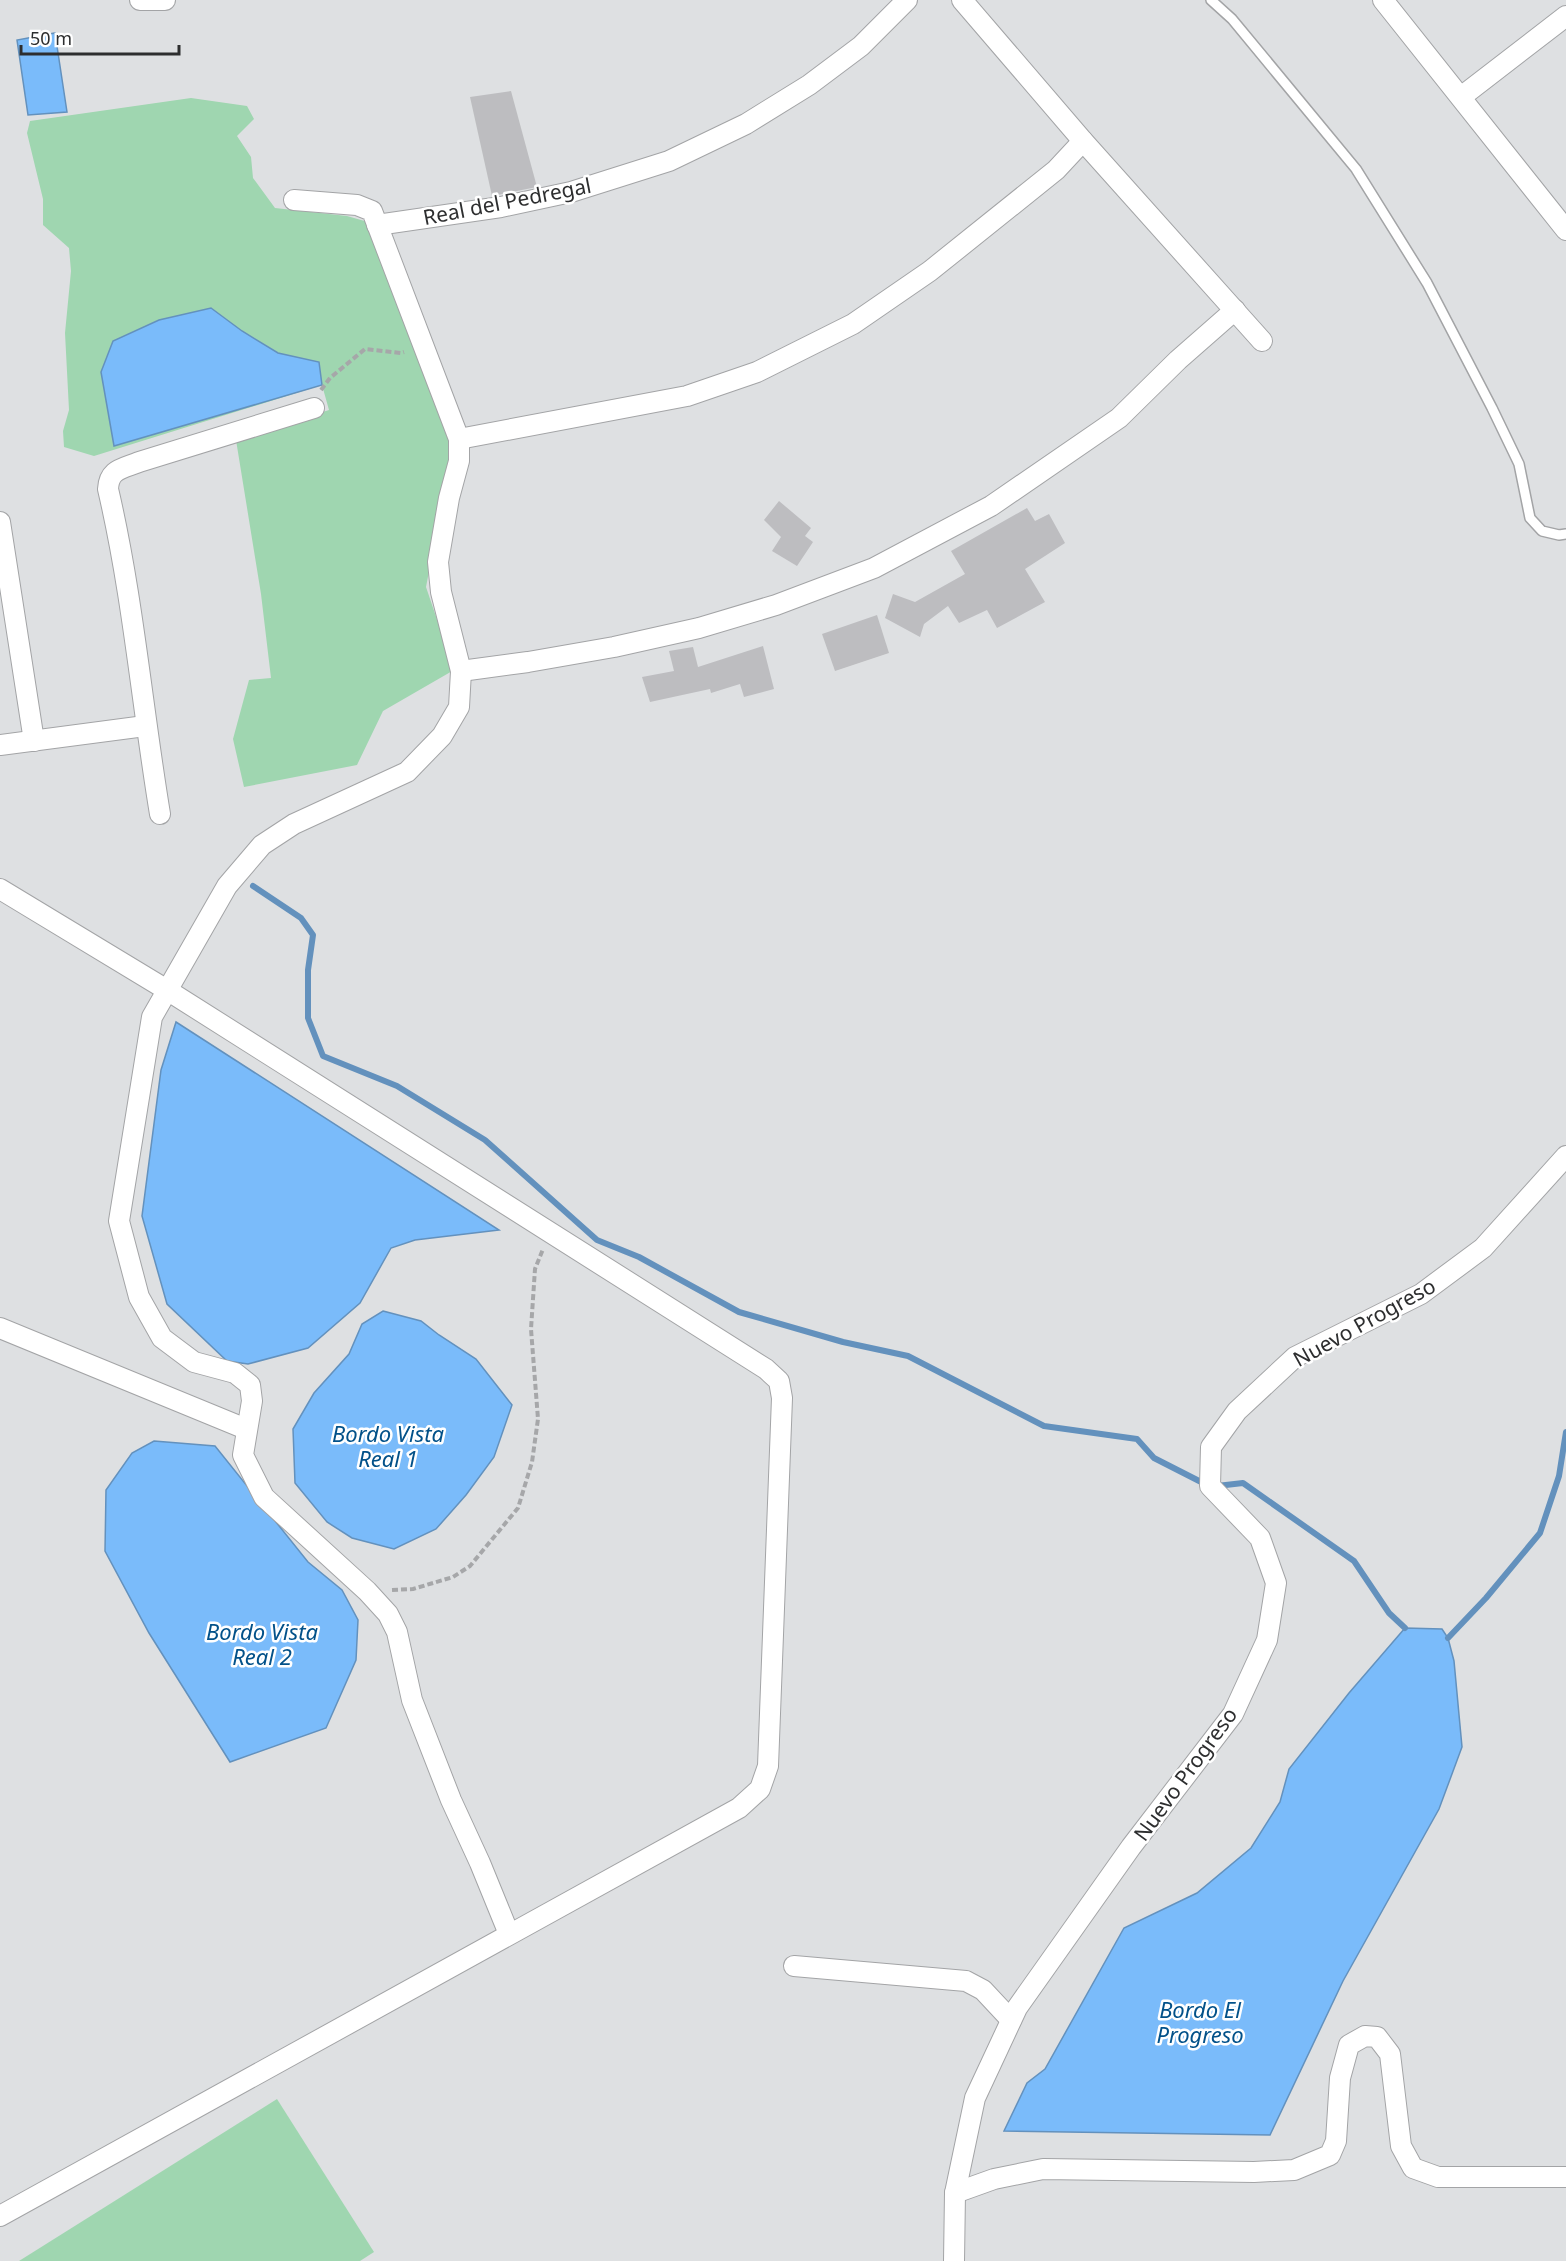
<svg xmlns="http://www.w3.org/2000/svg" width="1566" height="2261" viewBox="0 0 1566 2261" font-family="'Noto Sans',sans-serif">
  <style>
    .green { fill: #9fd6b0 }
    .water { fill: #7abbfa; stroke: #6391bd; stroke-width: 1.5 }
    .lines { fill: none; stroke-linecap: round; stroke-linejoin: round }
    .stream { stroke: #6391bd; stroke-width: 6 }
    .building { fill: #bdbdc0 }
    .service-casing { stroke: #a3a4a6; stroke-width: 12 }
    .minor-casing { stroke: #a3a4a6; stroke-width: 22 }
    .path { stroke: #a6a7a9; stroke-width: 4; stroke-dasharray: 6 3; stroke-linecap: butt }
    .service { stroke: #fff; stroke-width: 9 }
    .minor { stroke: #fff; stroke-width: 20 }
    .labels { text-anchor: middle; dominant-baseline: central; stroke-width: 5; stroke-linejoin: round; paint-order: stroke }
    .street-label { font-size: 21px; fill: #2d2e2f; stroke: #fff }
    .water-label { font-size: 22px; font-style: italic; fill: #025189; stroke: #fff }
  </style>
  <rect width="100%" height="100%" fill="#dee0e2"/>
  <!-- green -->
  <g class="green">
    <path d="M191,98l56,8 7,13 -17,17 14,21 2,21 22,30 72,8 21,6 95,213 -21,70 -16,82 28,83 -71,41 -26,54 -113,22 -11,-48 16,-59 22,-2 -10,-84 -25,-154 93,-30 -7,-25 -228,71 -30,-9 -1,-16 6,-21 -4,-77 6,-62 -2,-23 -26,-23v-26l-16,-66 3,-12z"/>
    <path d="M277,2099l97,153 -14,9h-341z"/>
  </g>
  <!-- water -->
  <g class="water">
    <path d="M55,33l12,79 -39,3 -11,-75z"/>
    <path d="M211,308l31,23 36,22 41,9 3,23 -208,61 -13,-74 12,-31 46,-21z"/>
    <path d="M176,1022l323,208 -84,10 -24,8 -31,55 -52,45 -60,16 -21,-3 -60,-57 -25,-88 19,-146z"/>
    <path d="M383,1311l38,10 18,14 37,24 36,46 -18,52 -28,38 -30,34 -42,20 -42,-11 -25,-16 -32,-39 -2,-54 21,-36 35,-39 13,-30z"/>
    <path d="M154,1441l61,5 93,116 34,28 16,30 -2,40 -30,68 -96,34 -81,-129 -44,-82 1,-61 26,-37z"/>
    <path d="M1405,1628l37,1 6,9 6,23 8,86 -23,62 -96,172 -73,154 -266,-4 23,-48 18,-14 79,-141 73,-35 54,-45 29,-46 9,-33 60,-76z"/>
  </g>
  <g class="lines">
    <!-- stream -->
    <g class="stream">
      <path d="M253,886l48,32 12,17 -5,35v48l15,38 74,30 88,54 112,100 42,17 100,55 104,30 65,14 136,70 93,13 17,19 53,27"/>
      <path d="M1217,1486l26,-3 111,78 35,52 16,15"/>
      <path d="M1448,1638l38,-40 54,-65 19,-57 7,-44"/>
    </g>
  </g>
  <!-- building -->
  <g class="building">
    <path d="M511,91l26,96 -45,9 -22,-99z"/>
    <path d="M779,501l32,27 -6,8 8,6 -16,24 -25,-15 9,-14 -17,-17z"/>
    <path d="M1027,508l8,13 14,-7 16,29 -40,26 20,33 -48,26 -10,-18 -28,13 -11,-17 -24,18 -4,13 -35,-19 8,-24 22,8 50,-28 -14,-23z"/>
    <path d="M877,615l12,38 -54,18 -13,-37z"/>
    <path d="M763,646l11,43 -30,8 -4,-13 -29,9 -1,-4 -60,13 -8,-25 32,-6 -5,-20 24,-4 5,20z"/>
  </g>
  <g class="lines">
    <!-- service casing -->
    <g class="service-casing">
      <path id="service" d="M1211,0l21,19 124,150 71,114 65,125 27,56 11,54 12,13 17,4 7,-1"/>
    </g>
    <!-- minor casing -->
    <g class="minor-casing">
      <g id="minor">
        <path d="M140,0h25"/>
        <path d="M962,0l121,141 179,200"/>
        <path d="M1383,0l183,230"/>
        <path d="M1461,97l105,-81"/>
        <path d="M294,200l63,5 15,6 87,228v22l-10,37 -11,64 3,30 20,79 -2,36 -17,29 -35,36 -113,52 -32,21 -35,41 -75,131 -33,204 20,76 23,41 32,24 41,11 15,12 2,16 -9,54 21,42 103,94 21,23 9,18 15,68 39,100 29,63 29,71"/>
        <path d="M377,225l124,-18 70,-15 98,-31 77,-37 63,-39 52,-39 46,-46"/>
        <path d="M459,439l228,-43 70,-24 96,-48 77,-53 126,-101 27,-29"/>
        <path d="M0,522l34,219"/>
        <path d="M461,671l67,-9 86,-15 85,-19 77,-23 98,-37 117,-62 128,-88 59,-58 57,-50"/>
        <path d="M0,745l145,-19"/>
        <path d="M160,814c-18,-108 -27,-218 -52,-325 1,-20 14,-20 31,-27l175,-54"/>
        <path d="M0,889l167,101 599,379 13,12 3,17 -14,368 -8,23 -21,19 -739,408"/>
        <path d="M0,1328l246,101"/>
        <path d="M794,1966l172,15 17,9 28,30"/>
        <path d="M955,2193l39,-14 49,-10 211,3 40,-2 36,-15 6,-14 4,-63 9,-33 16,-9 12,1 13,17 11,92 12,22 25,9h128"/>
        <path d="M954,2261l1,-68 20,-95 42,-90 114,-161 102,-133 34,-74 9,-57 -16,-45 -50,-52 1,-39 26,-36 58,-54 126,-63 62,-46 83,-92"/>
      </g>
    </g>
    <!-- path -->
    <g class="path">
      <path d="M321,390l9,-12 35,-29 36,4 3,-1"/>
      <path d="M392,1590l21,-1 40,-12 17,-11 48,-58 14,-46 6,-43 -7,-90 4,-60 8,-20"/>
    </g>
    <!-- service -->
    <use href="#service" class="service"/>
    <!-- minor -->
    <use href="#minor" class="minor"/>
  </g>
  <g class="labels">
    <!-- street labels -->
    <g class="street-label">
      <text transform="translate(507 201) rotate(-11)">Real del Pedregal</text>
      <text transform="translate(1364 1322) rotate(-29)">Nuevo Progreso</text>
      <text transform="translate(1185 1774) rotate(-54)">Nuevo Progreso</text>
    </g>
    <!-- water labels -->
    <g class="water-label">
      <text x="388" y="1433">Bordo Vista<tspan x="388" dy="25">Real 1</tspan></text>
      <text x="262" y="1631">Bordo Vista<tspan x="262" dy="25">Real 2</tspan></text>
      <text x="1200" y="2009">Bordo El<tspan x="1200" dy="25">Progreso</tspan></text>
    </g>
  </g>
  <!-- scale -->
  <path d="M21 45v9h158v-9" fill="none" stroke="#2d2e2f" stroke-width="3"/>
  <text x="30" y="45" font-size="18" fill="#2d2e2f" stroke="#ffffff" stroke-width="4.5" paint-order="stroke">50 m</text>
</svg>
